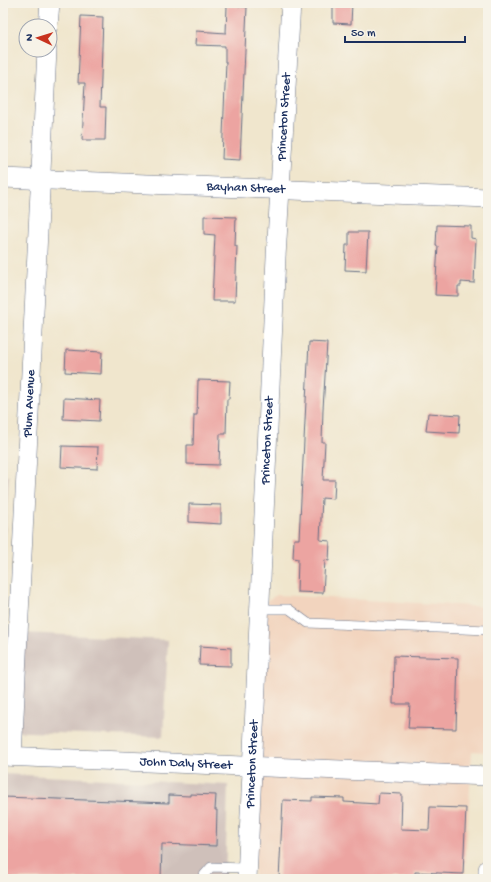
<svg xmlns="http://www.w3.org/2000/svg" width="491" height="882" viewBox="0 0 491 882" font-family="'Gochi Hand',sans-serif">
  <style>
    .built { fill: #f2d4be }
    .industrial { fill: #cfc0ba }
    .building { fill: #eca4a1 }
    .lines { fill: none; stroke-linecap: round; stroke-linejoin: round }
    .lane-casing { stroke: #666f85; stroke-width: 10 }
    .street-casing { stroke: #666f85; stroke-width: 20 }
    .lane { stroke: #fff; stroke-width: 9 }
    .street { stroke: #fff; stroke-width: 19 }
    .labels { text-anchor: middle; dominant-baseline: central; stroke-width: 4; stroke-linejoin: round; paint-order: stroke }
    .street-label { font-size: 13px; fill: #1b2f5e; stroke: #f7f3e8 }
  </style>
  <rect width="100%" height="100%" fill="#f7f3e8"/>
  <filter id="ink" filterUnits="userSpaceOnUse"><feTurbulence type="fractalNoise" baseFrequency=".025" numOctaves="2"/><feDisplacementMap in="SourceGraphic" scale="8" xChannelSelector="R" yChannelSelector="G"/><feConvolveMatrix kernelMatrix="1 2 1 2 8 2 1 2 1" color-interpolation-filters="sRGB"/></filter>
  <filter id="wash" filterUnits="userSpaceOnUse"><feTurbulence type="fractalNoise" baseFrequency=".012" numOctaves="4" result="noise"/><feDisplacementMap in="SourceGraphic" scale="16" xChannelSelector="R" yChannelSelector="G"/><feGaussianBlur stdDeviation="0.9" result="paint"/><feColorMatrix in="noise" values="0 0 0 0 0 0 0 0 0 0 0 0 0 0 0 0 0 1.4 0 .05"/><feComposite in="paint" operator="in"/></filter>
  <g filter="url(#wash)">
    <rect width="100%" height="100%" fill="#f0e6cd"/>
    <!-- built -->
    <path class="built" d="M277,595l211,12v145l-16,-1 -7,128h-211l13,-279z"/>
    <!-- industrial -->
    <g class="industrial">
      <path d="M3,476h6l-6,90z"/>
      <path d="M3,632l165,8 -5,97 -160,-6z"/>
      <path d="M3,774l225,11 -3,94h-222z"/>
    </g>
    <g id="blocks">
      <!-- building -->
      <g class="building">
        <path d="M333,3h19l-1,21 -18,-1z"/>
        <path d="M227,6l20,1 -7,153 -18,-1 4,-97h-1v-16l-30,-1 1,-14 30,2z"/>
        <path d="M81,16l22,1 -3,90h6l-1,33h-23l3,-57h-7z"/>
        <path d="M204,216l32,1 -1,29h2l-2,55h-23l3,-66 -11,-1z"/>
        <path d="M437,225l34,1v12l5,1 -2,44 -13,-1v4h-3v10l-23,-1 3,-49h-2z"/>
        <path d="M349,232h19l-2,39 -21,-1 1,-25h3z"/>
        <path d="M309,342l18,1 -4,66 -1,33h3l-2,38h12l-1,19 -12,-1 -2,42 10,1 -1,20 -4,-1 -2,33 -26,-1 1,-33 -5,-1 1,-19h5z"/>
        <path d="M66,350l36,2 -1,22 -36,-2z"/>
        <path d="M198,380l32,1 -1,18h-2l-1,35h-6l-1,31 -32,-1v-19h6l1,-30h3z"/>
        <path d="M64,398l36,2 -1,21 -36,-2z"/>
        <path d="M428,413l32,2 -1,18 -33,-2z"/>
        <path d="M62,446l36,1 -1,22 -36,-2z"/>
        <path d="M189,504l32,1v19l-32,-2z"/>
        <path d="M200,646l31,2v18l-32,-1z"/>
        <path d="M394,656l64,2 -2,71 -48,-1 2,-24h-17z"/>
        <path d="M379,793l23,1 -1,35 28,1 1,-23 36,1 -3,66 -48,-2v7h-136l4,-79 29,1v-4l32,1v4l34,2z"/>
        <path d="M190,794l26,1 -1,15h2l-1,36 -54,-2 -1,35h-158v-82l166,6v-8l21,1z"/>
      </g>
    </g>
  </g>
  <g filter="url(#ink)">
    <use href="#blocks" fill-opacity="0" stroke="#666f85" stroke-width="1"/>
    <g class="lines">
      <!-- lane casing -->
      <g class="lane-casing">
        <g id="lane">
          <path d="M259,609h30l19,14 180,7"/>
          <path d="M204,879v-4l7,-8 36,1"/>
        </g>
      </g>
      <!-- street casing -->
      <g class="street-casing">
        <g id="street">
          <path d="M48,26l2,-23"/>
          <path id="s1" d="M3,178l485,20"/>
          <path id="s2" d="M3,756l485,20"/>
          <path id="s3" d="M12,756l35,-706"/>
          <path id="s4" d="M247,879l29,-622 15,-254"/>
          <path d="M488,879v-10"/>
        </g>
      </g>
      <!-- lane -->
      <use href="#lane" class="lane"/>
      <!-- street -->
      <use href="#street" class="street"/>
    </g>
  </g>
  <g class="labels">
    <!-- street labels -->
    <g class="street-label">
      <text stroke="none"><textPath href="#s4" startOffset="763">Princeton Street</textPath></text>
      <text stroke="none"><textPath href="#s1" startOffset="243">Bayhan Street</textPath></text>
      <text stroke="none"><textPath href="#s3" startOffset="353">Plum Avenue</textPath></text>
      <text stroke="none"><textPath href="#s4" startOffset="439">Princeton Street</textPath></text>
      <text stroke="none"><textPath href="#s2" startOffset="183">John Daly Street</textPath></text>
      <text stroke="none"><textPath href="#s4" startOffset="115">Princeton Street</textPath></text>
    </g>
  </g>
  <!-- margin -->
  <rect width="491" height="882" fill="none" stroke="#f7f3e8" stroke-width="16"/>
  <!-- north arrow -->
  <g transform="translate(38 38) rotate(274)"><circle r="19" fill="#f7f3e8" stroke="#9fa5b1"/>
  <path d="M0-3L7 15L0 10L-7 15Z" fill="#c8321e"/>
  <text y="-6" font-size="11" font-weight="bold" text-anchor="middle" fill="#1b2f5e">N</text>
  </g>
  <!-- scale -->
  <path d="M345 36v6h120v-6" fill="none" stroke="#1b2f5e" stroke-width="2"/>
  <text x="351" y="36" font-size="12" fill="#1b2f5e" stroke="#f7f3e8" stroke-width="3" paint-order="stroke">50 m</text>
</svg>
